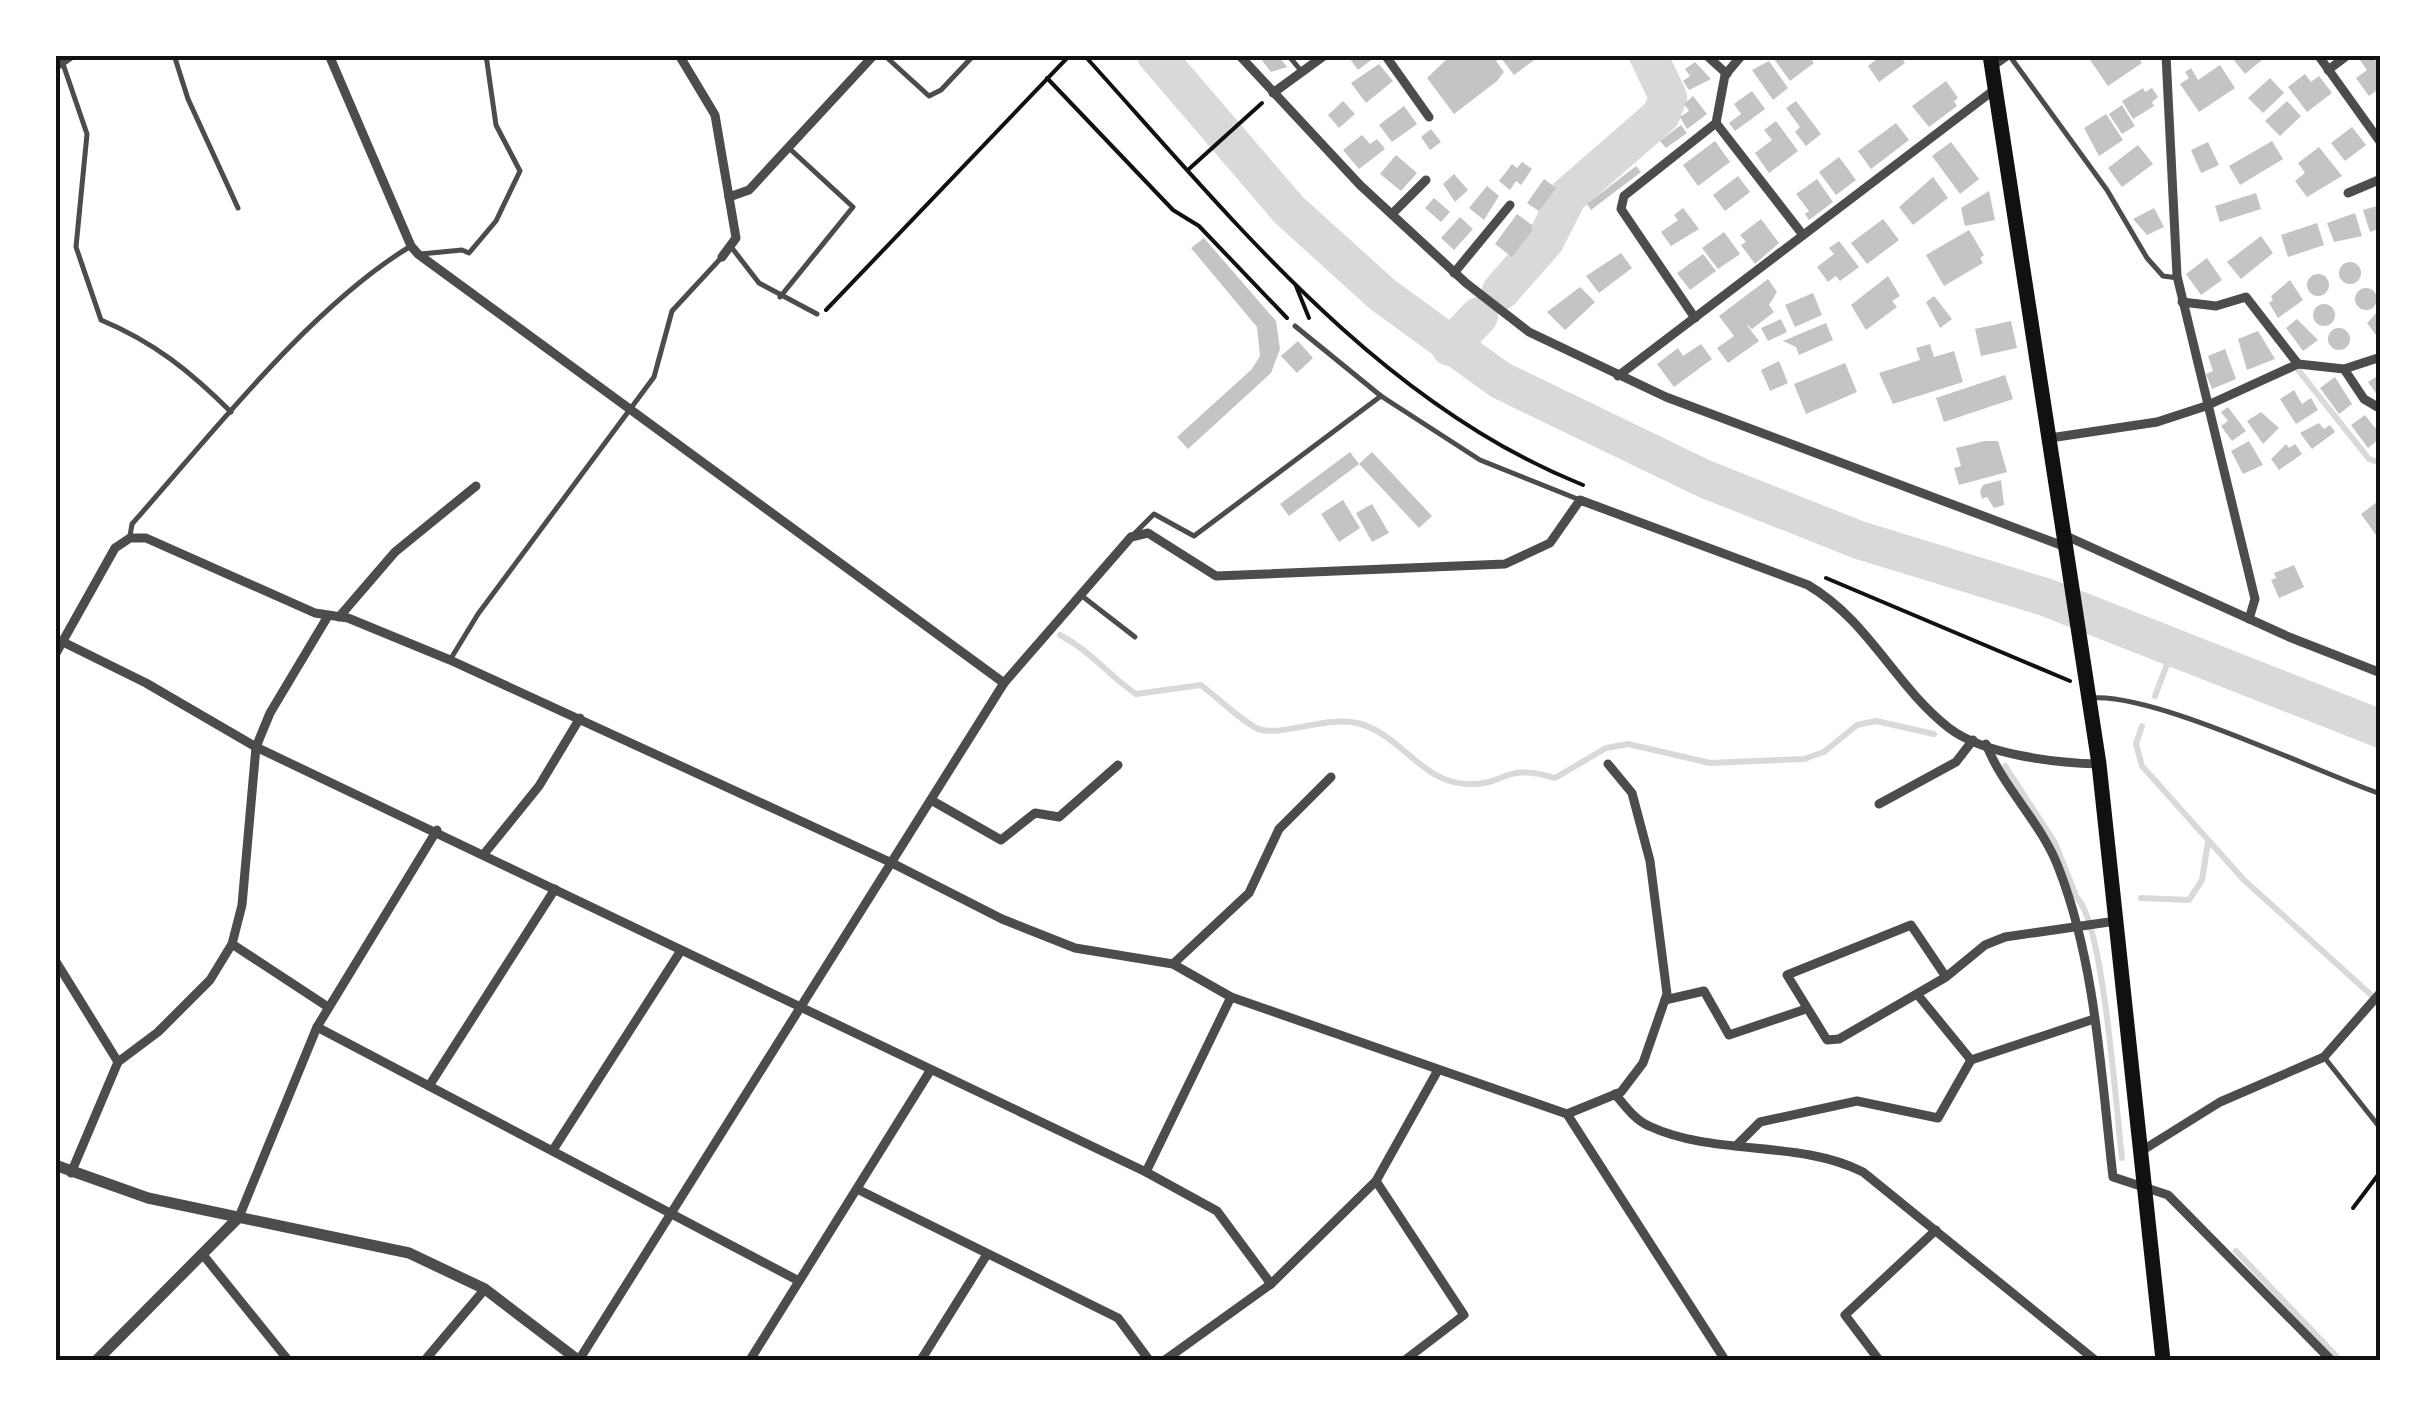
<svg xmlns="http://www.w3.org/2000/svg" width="2436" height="1415" viewBox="0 0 2436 1415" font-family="Arial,sans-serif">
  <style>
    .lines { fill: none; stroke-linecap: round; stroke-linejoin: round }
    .stream { stroke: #d9d9d9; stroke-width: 6 }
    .river { stroke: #d9d9d9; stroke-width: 38 }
    .building { fill: #c4c4c4 }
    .path { stroke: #111; stroke-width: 4 }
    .service { stroke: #4c4c4c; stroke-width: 5 }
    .minor { stroke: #4c4c4c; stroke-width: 9 }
    .tertiary { stroke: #4c4c4c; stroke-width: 11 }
    .primary { stroke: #111; stroke-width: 15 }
    .neatline { fill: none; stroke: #111; stroke-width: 4 }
  </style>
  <rect width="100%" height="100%" fill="#fff"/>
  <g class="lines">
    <!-- stream -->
    <g class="stream">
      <path d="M2299,371l70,88 12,4"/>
      <path d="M1060,635c31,16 48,40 76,59l65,-9c18,14 36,32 55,43 22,11 71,-14 105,-4 40,12 62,59 106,60 39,2 36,-22 88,-6l51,-30 22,-4 82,19 94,-4 20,-7 33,-27 19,-4 58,13"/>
      <path d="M2155,696l19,-50"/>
      <path d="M2142,726l-6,18 6,22 102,114 137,124"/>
      <path d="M2005,766l50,77 22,55c27,26 39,213 45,260"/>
      <path d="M2141,898l48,2 13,-20 6,-38"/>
      <path d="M2236,1251l104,109"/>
    </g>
    <!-- river -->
    <g class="river">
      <path d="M1156,55l133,155 94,85 117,85 205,99 154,61 186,57 336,132"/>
      <path d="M1501,291l44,-50 23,-45 93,-81 7,-18 -20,-42"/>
      <path d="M1450,347l29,-31"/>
    </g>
  </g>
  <!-- building -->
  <g class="building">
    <path d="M1258,55h20l9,12 -16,5z"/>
    <path d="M1347,55h26l2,2 -17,13z"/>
    <path d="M1451,55h90l-27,20 -13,-17 -5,3 8,11 -7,9 -43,33 -27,-36z"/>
    <path d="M1779,55h29l6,8 -24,18 -16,-22z"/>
    <path d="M1882,55h17l6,8 -26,19 -11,-16z"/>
    <path d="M2098,55h39l5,8 -34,23 -18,-26z"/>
    <path d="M2239,55h29l-23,19 -12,-15z"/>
    <path d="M2371,55l10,13v19l-12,9 -13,-18 11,-8 -7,-10z"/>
    <path d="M1769,61l19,27 -15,12 -21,-30z"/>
    <path d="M1695,62l16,17 -22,11 -6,-9 7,-5 -5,-7z"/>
    <path d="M1379,64l14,17 -27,22 -15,-20z"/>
    <path d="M2220,65l15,23 -36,24 -19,-28 9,-6 -4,-6 6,-4 7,12z"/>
    <path d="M2305,74l6,8 8,-6 13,17 -25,19 -19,-25z"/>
    <path d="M2270,78l14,15 -21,20 -15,-15z"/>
    <path d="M1946,81l12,17 -4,3 3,5 -28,21 -17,-21z"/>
    <path d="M2143,88l2,4 7,-4 6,9 -6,5 2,4 -21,13 -11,-18z"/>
    <path d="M1752,91l13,18 -30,22 -6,-8 12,-9 -7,-10z"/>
    <path d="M1693,96l14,18 -20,15 -7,-12 9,-6 -5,-7z"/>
    <path d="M1343,101l12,13 -16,14 -11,-13z"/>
    <path d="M1796,101l25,33 -15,12 -11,-14 5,-5 -14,-19z"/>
    <path d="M2287,101l14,15 -21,20 -15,-15z"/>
    <path d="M2122,105l13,21 -13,8 -13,-20z"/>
    <path d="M1404,106l13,18 -25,18 -13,-17z"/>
    <path d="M2106,114l17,26 -24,16 -15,-28z"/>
    <path d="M1776,121l22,30 -29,22 -14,-20 17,-13 -8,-10z"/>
    <path d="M1896,123l13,17 -38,29 -13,-18z"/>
    <path d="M1681,125l6,8 -21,15 -6,-7z"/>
    <path d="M2352,127l14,18 -21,16 -14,-18z"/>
    <path d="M1431,129l10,13 -11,8 -9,-13z"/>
    <path d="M1362,135l8,9 7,-5 8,10 -26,20 -16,-19z"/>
    <path d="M1715,141l15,21 -32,24 -15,-21z"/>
    <path d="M2272,141l11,18 -43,26 -11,-19z"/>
    <path d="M1951,142l28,37 -19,15 -28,-38z"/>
    <path d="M2208,142l11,23 -18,8 -10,-23z"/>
    <path d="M2138,145l15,19 -31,23 -14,-19z"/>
    <path d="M2319,147l23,29 -35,21 -12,-16 10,-8 -7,-10z"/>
    <path d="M1396,155l21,18 -16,18 -21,-17z"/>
    <path d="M1839,157l17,23 -20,15 -17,-23z"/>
    <path d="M1522,162l10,7 -11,16 -5,-4 -6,9 -11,-9 13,-17 5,4z"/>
    <path d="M1636,166l5,6 -50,38 -4,-6z"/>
    <path d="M1454,174l14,16 -13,12 -12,-18z"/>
    <path d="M1738,176l12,16 -25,19 -12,-16z"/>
    <path d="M1933,177l15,21 -35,27 -14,-18z"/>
    <path d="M1544,179l12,9 -17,23 -12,-8z"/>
    <path d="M1817,179l16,23 -24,18 -4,-6 4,-3 -13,-17z"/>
    <path d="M1487,186l12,10 -15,24 -15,-12z"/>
    <path d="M1989,191l6,29 -30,6 -4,-18z"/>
    <path d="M2256,193l5,16 -41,13 -5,-16z"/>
    <path d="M1434,198l16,14 -9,10 -16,-14z"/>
    <path d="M2381,205v23l-11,4 -7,-22z"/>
    <path d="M1683,208l16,21 -28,17 -10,-14 17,-12 -4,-5z"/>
    <path d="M2154,208l10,19 -17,8 -14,-16z"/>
    <path d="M2355,213l7,23 -28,6 -7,-19z"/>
    <path d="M1517,214l15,11v6l-20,26 -17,-13z"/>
    <path d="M1460,217l13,12 -19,21 -13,-12z"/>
    <path d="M1761,219l18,24 -24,21 -14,-19 5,-3 -6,-7z"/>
    <path d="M1883,219l16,21 -32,24 -16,-21z"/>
    <path d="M2317,223l7,22 -36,12 -7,-22z"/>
    <path d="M1969,230l15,25 -4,3 3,5 -39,23 -18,-31z"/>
    <path d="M1724,232l16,22 -22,15 -16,-21z"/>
    <path d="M2261,236l12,17 -32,26 -14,-17z"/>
    <path d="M1204,238l72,83 4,28 -9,24 -83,76 -11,-12 75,-68 8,-13 -3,-29 -66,-79z"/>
    <path d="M1839,241l20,26 -19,14 -4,-5 -8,6 -11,-15 17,-13 -5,-6z"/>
    <path d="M1621,253l11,15 -33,25 -13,-17z"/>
    <path d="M1703,254l13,17 -26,19 -13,-17z"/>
    <path d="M2207,258l15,22 -21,15 -15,-21z"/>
    <circle cx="2350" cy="273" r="11"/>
    <circle cx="2318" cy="285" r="11"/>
    <path d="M1888,276l12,20 -8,5 5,6 -31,23 -15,-25z"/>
    <path d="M1768,279l9,13 -8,13 5,7 -22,17 -6,-5 13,17 -31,22 -11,-15 17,-12 -15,-20z"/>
    <path d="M2290,280l13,20 -25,18 -9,-15 4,-3 -2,-4z"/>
    <path d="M1580,287l15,15 -30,28 -18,-18z"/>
    <circle cx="2366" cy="299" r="11"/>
    <path d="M1813,293l9,22 -27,12 -10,-22z"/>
    <path d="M1934,296l18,23 -12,9 -14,-26z"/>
    <circle cx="2324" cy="315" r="11"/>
    <path d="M2381,308v24l-5,3 -9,-12z"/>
    <path d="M1781,319l6,13 -19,9 -7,-13z"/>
    <path d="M2297,319l21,21 -15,11 -17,-23z"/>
    <path d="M2011,321l6,27 -36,8 -6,-27z"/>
    <path d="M1826,323l7,17 -34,15 -3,-8 -13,-6z"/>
    <circle cx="2339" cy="339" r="11"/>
    <path d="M2258,331l17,28 -28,11 -9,-31z"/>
    <path d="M1298,341l15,17 -16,15 -16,-17z"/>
    <path d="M1701,344l11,15 -38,28 -17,-23 21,-16 5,8z"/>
    <path d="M1930,344l4,13 20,-6 9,31 -70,22 -14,-31 41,-13 -4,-12z"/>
    <path d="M2225,349l11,30 -24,10 -6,-15 7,-3 -5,-15z"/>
    <path d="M1779,361l9,22 -18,8 -9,-21z"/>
    <path d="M1845,363l12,29 -51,22 -12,-30z"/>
    <path d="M2381,374v26l-13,-18z"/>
    <path d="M2005,375l8,24 -69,23 -8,-24z"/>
    <path d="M2335,377l17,27 -13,10 -19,-26z"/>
    <path d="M2294,390l8,14 9,-6 7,12 -22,14 -16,-25z"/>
    <path d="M2228,407l18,24 -14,10 -11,-15 7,-5 -7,-9z"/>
    <path d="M2261,412l18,16 -16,16 -16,-23z"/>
    <path d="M2365,415l10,13 6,-4 -2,15 -11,9 -17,-23z"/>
    <path d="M2319,423l5,6 6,-4 5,7 -23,17 -12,-16z"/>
    <path d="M1985,441h13l9,31 -48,13 -5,-17 7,-2 -5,-18z"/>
    <path d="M2249,441l14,24 -20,9 -12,-23z"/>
    <path d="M2286,444l3,4 6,-4 7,10 -23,16 -8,-11z"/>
    <path d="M1350,452l9,12 -70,52 -9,-12z"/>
    <path d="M1372,452l60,64 -13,12 -60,-64z"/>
    <path d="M2001,480l3,25 -10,3 -7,-11 -5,2 -2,-8 3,-6z"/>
    <path d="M2381,499v43l-20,-28z"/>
    <path d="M1343,500l17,28 -21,14 -18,-28z"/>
    <path d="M1372,504l17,29 -17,9 -16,-29z"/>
    <path d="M2294,565l10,22 -25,11 -8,-18 5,-2 -2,-5z"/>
  </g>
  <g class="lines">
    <!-- path -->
    <g class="path">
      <path d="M1084,55c145,160 293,348 499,430"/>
      <path d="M1047,78l126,132 26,16 88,92"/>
      <path d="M1189,169l73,-66"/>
      <path d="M1296,286l13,32"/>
      <path d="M826,310l244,-255"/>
      <path d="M1826,578l244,103"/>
      <path d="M2353,1208l28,-37"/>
    </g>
    <!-- service -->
    <g class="service">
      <path d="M174,55l14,44 50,109"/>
      <path d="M884,55l45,41 12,-6 33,-35"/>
      <path d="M1288,55l14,17"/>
      <path d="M2009,55l98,135 40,68 16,18 15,2"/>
      <path d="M63,64l24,70 -11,113 25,73c53,22 90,52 130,92"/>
      <path d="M732,248l27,35 58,31"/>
      <path d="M421,254l41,-4 7,3 27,-32 24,-50 -24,-46 -10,-70"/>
      <path d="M780,297l73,-90 -63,-58"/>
      <path d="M1295,326l86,70 99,64 100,40"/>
      <path d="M1134,534l20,-20 40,22 187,-140"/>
      <path d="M130,536l2,-12c79,-89 179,-218 279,-278"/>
      <path d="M1082,596l53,41"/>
      <path d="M450,660l28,-46 176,-237 18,-66 50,-54"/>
      <path d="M2091,698c62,-6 223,73 290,96"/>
      <path d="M2324,1057l57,72"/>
    </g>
    <!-- minor -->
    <g class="minor">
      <path d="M329,55l82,191 7,8 586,429"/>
      <path d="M679,55l36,60 21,123 -14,19"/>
      <path d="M1239,55l121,130 106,98 63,49 137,65 400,150"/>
      <path d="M1385,55l44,62"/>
      <path d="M1706,55l21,19"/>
      <path d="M2166,55l11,221 78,323 -6,20"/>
      <path d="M2318,55l63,88"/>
      <path d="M55,67l17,-12"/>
      <path d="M1991,67l17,-12"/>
      <path d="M2328,70l20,-15"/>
      <path d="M1273,93l52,-38"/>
      <path d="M1716,123l87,112"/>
      <path d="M2348,193l33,-14"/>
      <path d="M729,197l20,-7 125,-135"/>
      <path d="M1392,214l34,-34"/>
      <path d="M1454,273l56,-68"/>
      <path d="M2182,302l34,4 30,-9 52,67"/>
      <path d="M1695,318l-74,-109 3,-13 92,-73 9,-48 17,-20"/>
      <path d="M2344,369l20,30 17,10"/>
      <path d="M1618,376l376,-286"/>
      <path d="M2050,438l107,-16 49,-16 92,-42 46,5 37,-12"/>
      <path d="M2064,535l225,102 92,36"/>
      <path d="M339,617l56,-65 81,-66"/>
      <path d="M61,641l85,42 110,64 890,425 71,39 54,73"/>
      <path d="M55,655l60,-107 15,-10h16l169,75 33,5 102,42 442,203 110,56 73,29 98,16 58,33 336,117 158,246"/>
      <path d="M1986,744c17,44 56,79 73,125 37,96 42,206 54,308l55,18 163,165"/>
      <path d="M931,800l70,40 34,-27 24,4 59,-52"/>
      <path d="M1879,804l77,-42 17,-22"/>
      <path d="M484,854l55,-68 41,-68"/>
      <path d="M232,944l96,63"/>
      <path d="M55,960l63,102"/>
      <path d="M1173,964l76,-71 30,-64 52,-52"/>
      <path d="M1946,977l-35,-52 -124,50 40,65 12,-1 107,-62 39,-32 20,-8 111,-16"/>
      <path d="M1917,994l54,66"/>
      <path d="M1665,1000l39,-9 25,44 77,-26"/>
      <path d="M317,1027l482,254"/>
      <path d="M429,1086l126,-197"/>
      <path d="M1615,1094c10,12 20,26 34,32 67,31 148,13 214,46l232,188"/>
      <path d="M1567,1114l54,-22 22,-29 24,-69 -17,-133 -18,-68 -24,-29"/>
      <path d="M1738,1144l22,-22 97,-21 81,17 33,-58 123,-41"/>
      <path d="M553,1150l127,-198"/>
      <path d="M2143,1150l77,-48 104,-45 57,-65"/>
      <path d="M1146,1172l85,-175"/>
      <path d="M71,1173l47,-111 40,-30 52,-52 22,-36 10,-39 14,-158 14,-34 58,-97"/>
      <path d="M1376,1181l88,134 -59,45"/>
      <path d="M859,1190l259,128 31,42"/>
      <path d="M239,1217l78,-190 120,-197"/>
      <path d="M204,1256l84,104"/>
      <path d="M425,1360l60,-71"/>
      <path d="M579,1360l425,-677 127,-146 17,-4 68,43 289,-12 45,-21 30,-43 228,85c61,36 87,101 141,143 35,27 108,35 150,36"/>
      <path d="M750,1360l180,-289"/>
      <path d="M921,1360l65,-104"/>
      <path d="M1165,1360l106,-76 105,-103 62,-111"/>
      <path d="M1879,1360l-34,-45 91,-85"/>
    </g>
    <!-- tertiary -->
    <g class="tertiary">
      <path d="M55,1165l93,33 261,55 76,36 93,71"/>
      <path d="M97,1360l142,-143"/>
    </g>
    <!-- primary -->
    <path class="primary" d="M1990,55l109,709 64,596"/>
  </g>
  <!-- border -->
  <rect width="2436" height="1415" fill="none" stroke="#ffffff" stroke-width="115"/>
  <rect x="58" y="58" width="2320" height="1300" class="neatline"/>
</svg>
